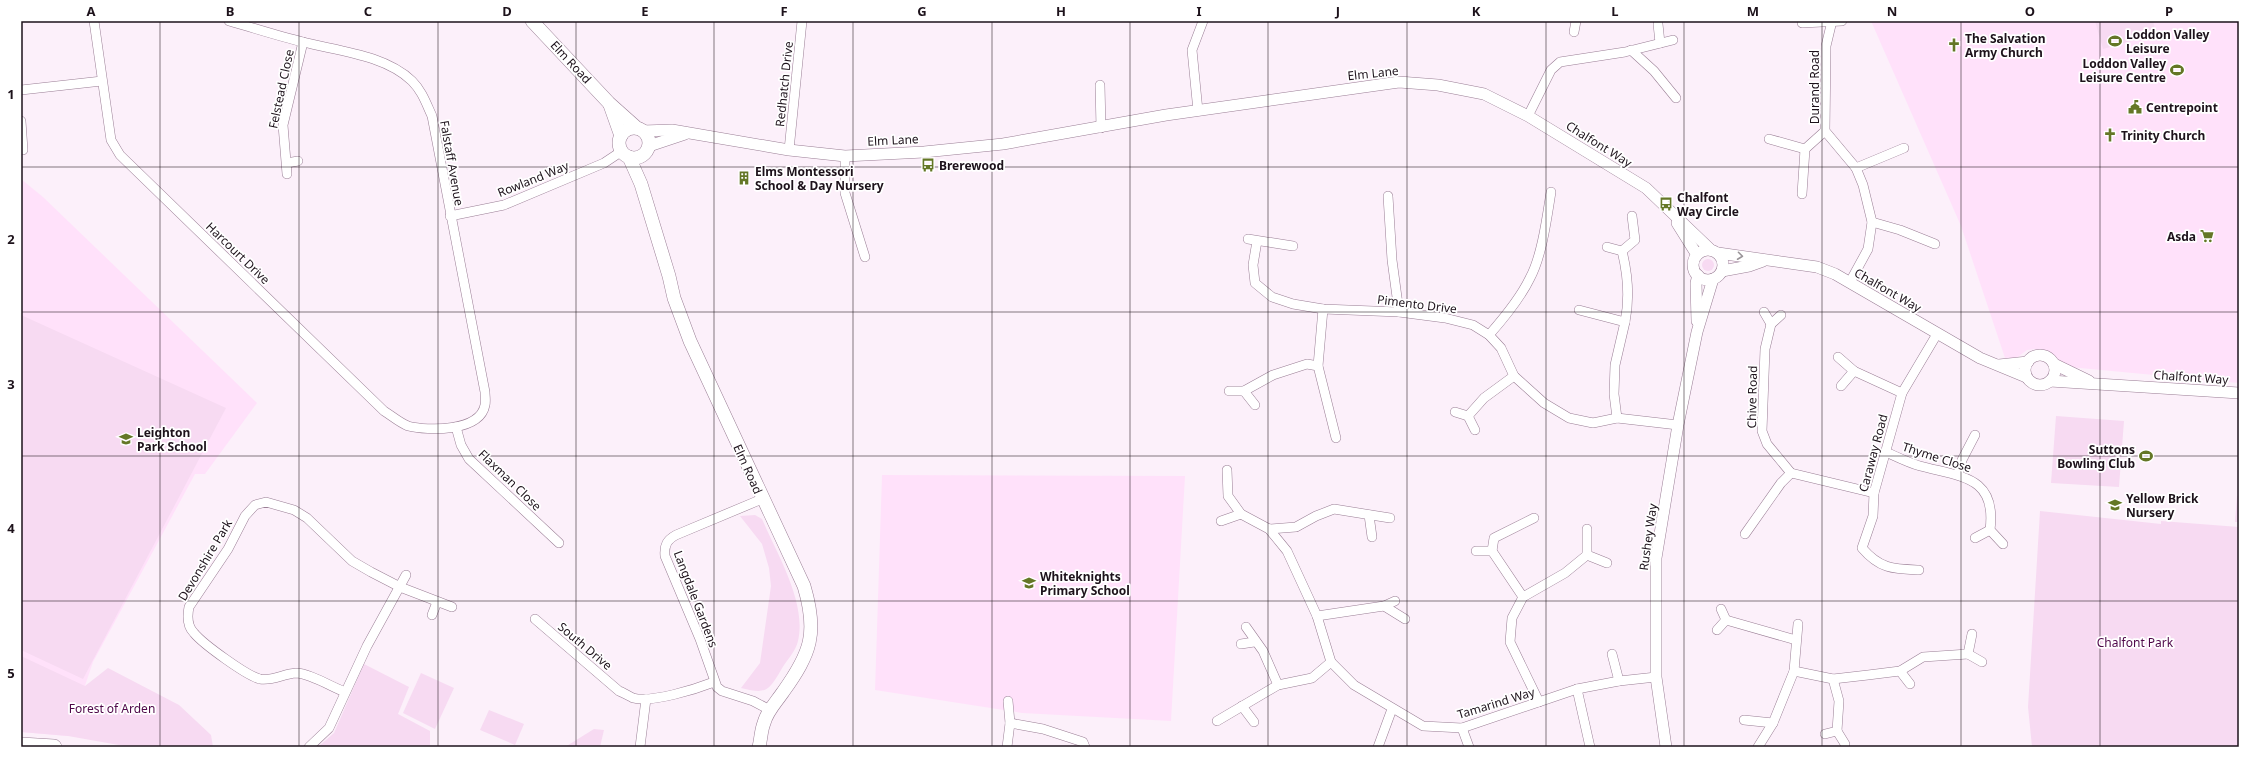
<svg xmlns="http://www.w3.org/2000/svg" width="2260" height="768" viewBox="0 0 2260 768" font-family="'Noto Sans',sans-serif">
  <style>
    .built { fill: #ffe1fa }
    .green { fill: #f7daf2 }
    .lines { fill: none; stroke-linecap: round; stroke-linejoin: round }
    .minor-casing { stroke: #9a7e95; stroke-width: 10 }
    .tertiary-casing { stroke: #9a7e95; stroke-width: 12 }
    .secondary-casing { stroke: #9a7e95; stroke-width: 14 }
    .primary-casing { stroke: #9a7e95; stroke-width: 16 }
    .minor { stroke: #fff; stroke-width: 9 }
    .tertiary { stroke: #fff; stroke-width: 11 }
    .secondary { stroke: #fff; stroke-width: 13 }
    .primary { stroke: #fff; stroke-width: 15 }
    .oneway { stroke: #999498 }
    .grid { fill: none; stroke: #1d121b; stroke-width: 1; stroke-opacity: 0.55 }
    .labels { text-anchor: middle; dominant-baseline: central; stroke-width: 3.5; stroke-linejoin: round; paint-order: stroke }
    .poi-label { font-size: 12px; font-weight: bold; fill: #1d121b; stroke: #fff; text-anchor: start }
    .street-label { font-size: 12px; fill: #1d121b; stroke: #fff }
    .park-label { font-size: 12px; fill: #4e0749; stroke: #fff }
    .neatline { fill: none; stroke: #1d121b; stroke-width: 1.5 }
    .grid-label { font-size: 13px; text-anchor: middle; font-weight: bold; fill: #1d121b }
  </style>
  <rect width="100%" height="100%" fill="#fcf0fa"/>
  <!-- built -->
  <g class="built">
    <path d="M1871,21h368v362l-191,-18 -3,-9 -9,-7 -9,1 -8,6 -2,5 -12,-3 -44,-132z"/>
    <path d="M21,179l22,18 214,206 -52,71h-10l-102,188 -25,74 -47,-4z"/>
    <path d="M882,475l303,1 -14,245 -149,-8 -147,-23z"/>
  </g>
  <!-- green -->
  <g class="green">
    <path d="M2095,21h58l3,13 -53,15z"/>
    <circle cx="1708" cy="265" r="6"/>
    <path d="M21,315l205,93 -143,271 -62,-29z"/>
    <path d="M2056,416l68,5 -5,66 -68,-4z"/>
    <path d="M2237,496h2v26h-4z"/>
    <path d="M2040,511l121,13v-3l78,6v220h-207l-4,-40z"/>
    <path d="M755,515l7,4c15,35 45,84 36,122 -2,10 -12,20 -17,29 -13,22 -15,24 -40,18l19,-25 11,-77 -2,-18 -7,-24 -22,-28z"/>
    <path d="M21,656l64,30 23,-18 71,37 32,30 2,12h-83l-62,-11 -47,-4z"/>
    <path d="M364,664l45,23 -11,27 32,17v16h-112l16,-14z"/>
    <path d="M421,673l33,15 -19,41 -32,-16z"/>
    <path d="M489,710l35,14 -9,21 -35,-15z"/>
    <path d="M594,729l10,1 -4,17h-35z"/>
  </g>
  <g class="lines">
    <!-- minor casing -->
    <g class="minor-casing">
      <g id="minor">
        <path d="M94,21l17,119 9,15 264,256c8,5 16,12 24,15 20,5 72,6 77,-21 1,-4 0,-9 0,-13l-53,-276c-6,-13 -10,-25 -20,-35 -27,-26 -74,-30 -109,-39 -25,-6 -49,-14 -74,-21"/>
        <path d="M1832,21l-6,25 -1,85 31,37 7,17 9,37 -4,27 -18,33"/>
        <path d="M1802,23l40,-2"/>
        <path d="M1658,24l2,19"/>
        <path d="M1574,32l2,-11"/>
        <path d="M1631,50l23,21 22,27"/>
        <path d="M1100,85l1,43"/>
        <path d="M21,90l81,-9"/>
        <path d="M1198,111l-6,-61 11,-29"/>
        <path d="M1528,116l23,-46 9,-8 65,-10 48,-12"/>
        <path d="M21,121l2,29"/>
        <path d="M1769,139l36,10 20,-18"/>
        <path d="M789,150l13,-129"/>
        <path d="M845,156v37l20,64"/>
        <path d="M287,163l11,-2"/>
        <path d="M1856,168l48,-20"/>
        <path d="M287,174l-4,-49 20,-83"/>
        <path d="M1802,194l3,-45"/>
        <path d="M1388,196l4,64 7,52"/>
        <path d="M450,216l54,-11 100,-42 18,-12"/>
        <path d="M1872,222l28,8 35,14"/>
        <path d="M1248,239l45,7"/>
        <path d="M1257,241l-4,24 2,18 17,14 21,7 30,5 76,3 46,6 28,7 16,10 12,13 13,28 30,27 25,15 24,5 24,-5 61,7"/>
        <path d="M1607,247l15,4"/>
        <path d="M1323,309l-5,57 18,72"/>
        <path d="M1579,310l46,12 -10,43 -1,29 3,24"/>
        <path d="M1764,312l7,12"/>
        <path d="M1781,315l-10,9 -6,25 -3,82 5,13 24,29 83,20"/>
        <path d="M1625,322c5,-25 3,-47 -3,-71l13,-11 -3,-24"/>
        <path d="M1489,335c15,-17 31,-36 41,-57 12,-22 17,-61 21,-86"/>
        <path d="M1838,357l16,14 48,22"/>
        <path d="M1841,386l13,-15"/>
        <path d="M1229,391h15l29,-16 34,-11 11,2"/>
        <path d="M1244,391l11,14"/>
        <path d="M1455,412l13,4 16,-18 30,-22"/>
        <path d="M1468,416l7,14"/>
        <path d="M456,427l5,18 8,14 90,84"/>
        <path d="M1886,452c11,5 23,11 34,14 41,11 77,10 70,64l13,14"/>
        <path d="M1227,470l1,26 13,18"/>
        <path d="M1958,475l4,-15 13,-25"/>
        <path d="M762,499l-86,36c-9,5 -12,10 -11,21l35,83 17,48 5,4 31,10 17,9"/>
        <path d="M1369,515l3,22"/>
        <path d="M1221,521l20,-7 28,15 18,22 30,65 14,46 23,23 69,41 39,2 115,-39 42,-8 37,-4"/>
        <path d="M1269,529l27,-2 20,-11 18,-7 56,9"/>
        <path d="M1745,534l36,-51 10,-10"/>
        <path d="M1975,538l15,-8"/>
        <path d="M1476,551h16l31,46"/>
        <path d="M1492,551l2,-13 40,-20"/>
        <path d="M1587,555v-26"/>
        <path d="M1919,570c-26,-1 -39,-1 -57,-22l11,-32 1,-23 28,-100 35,-59"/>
        <path d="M1384,606l21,13"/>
        <path d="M1721,609l5,11"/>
        <path d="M432,615l5,-13"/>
        <path d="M1317,616l67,-10 11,-5"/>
        <path d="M535,619l84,72c5,2 10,5 14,7 19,5 63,-9 81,-16"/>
        <path d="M1246,627l17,24 15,34"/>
        <path d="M1717,630l9,-10 70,20"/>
        <path d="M1241,644l13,-2"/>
        <path d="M1612,654l7,27"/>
        <path d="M1968,654l14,8"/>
        <path d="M1794,671l39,8 35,-4 32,-4 23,-14 45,-3 4,-20"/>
        <path d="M1900,671l10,13"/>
        <path d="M1577,689l13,58"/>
        <path d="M345,692c-13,-5 -36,-19 -49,-19 -13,1 -23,8 -36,6 -13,-3 -57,-35 -66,-46 -7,-7 -7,-16 -5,-26l39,-58 17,-33 10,-11 11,-3 28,8 13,8 45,43 19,11 29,15 52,20"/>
        <path d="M1008,701l2,22"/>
        <path d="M1539,702l-29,-60 2,-24 11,-21 42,-24 22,-18 20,8"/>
        <path d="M1242,706l12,16"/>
        <path d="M1744,720l29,3"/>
        <path d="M1217,721l61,-36 34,-7 19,-16"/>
        <path d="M1462,728l7,19"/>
        <path d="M1837,731l8,13"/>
        <path d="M1825,734l12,-3 2,-30 -6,-22"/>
        <path d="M309,747l20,-19 38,-82 39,-71"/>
        <path d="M640,747l6,-48"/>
        <path d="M1007,747l3,-24 33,6 40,13 2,5"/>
        <path d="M1378,747l14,-38"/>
        <path d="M1758,747l15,-24 21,-52 4,-47"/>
      </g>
    </g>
    <!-- tertiary casing -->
    <g class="tertiary-casing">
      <g id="tertiary">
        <path d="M643,131l29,-1 117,20 56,6 79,-4 79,-8 163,-29 233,-33 39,3 46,9 44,22 118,72 65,62"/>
        <path d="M649,146l36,-12"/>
        <path d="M1677,223l20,32"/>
        <circle cx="1708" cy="265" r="15"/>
        <path d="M1718,253l99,14 18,7 145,84 46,19"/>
        <path d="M1722,271l27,-5 14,-5"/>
        <path d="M1697,321l-1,-38 2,-8"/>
        <circle cx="2040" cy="370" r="15"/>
        <path d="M2054,364l35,17"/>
        <path d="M1999,365l29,-3"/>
        <path d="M2050,381l189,12"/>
        <path d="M1666,747l-10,-70v-119l22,-133 19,-93 16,-53"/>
      </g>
    </g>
    <!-- secondary casing -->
    <g class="secondary-casing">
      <g id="secondary">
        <path d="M532,21l77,82 28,25"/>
        <path d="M610,105l11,31"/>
        <circle cx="634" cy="143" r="15"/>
        <path d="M629,157l12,27 28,92 5,22 16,43 114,245c14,47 7,67 -21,106 -6,9 -16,19 -19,31 -3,7 -3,16 -5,24"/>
      </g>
    </g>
    <!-- primary casing -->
    <g class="primary-casing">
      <path id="primary" d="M21,745l33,2"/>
    </g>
    <!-- minor -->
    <use href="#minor" class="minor"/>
    <!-- tertiary -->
    <use href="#tertiary" class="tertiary"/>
    <!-- secondary -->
    <use href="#secondary" class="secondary"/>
    <!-- primary -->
    <use href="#primary" class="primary"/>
  </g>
  <!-- one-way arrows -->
  <defs><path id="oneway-chevron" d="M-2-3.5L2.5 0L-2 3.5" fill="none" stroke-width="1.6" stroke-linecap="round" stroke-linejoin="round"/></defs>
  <use class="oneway" href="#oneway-chevron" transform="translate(1740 256) rotate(7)"/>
  <!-- grid -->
  <path class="grid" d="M160,21v726M299,21v726M438,21v726M576,21v726M714,21v726M853,21v726M992,21v726M1130,21v726M1268,21v726M1407,21v726M1546,21v726M1684,21v726M1822,21v726M1961,21v726M2100,21v726M21,167h2218M21,312h2218M21,456h2218M21,601h2218"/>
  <!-- icons -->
  <defs>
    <g id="stadium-bare" transform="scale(1.08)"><path d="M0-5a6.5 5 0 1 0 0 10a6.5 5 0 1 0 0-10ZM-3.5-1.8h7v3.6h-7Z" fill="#647726" stroke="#fff" stroke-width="2.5" paint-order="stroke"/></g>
    <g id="church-bare" transform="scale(1.08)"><path d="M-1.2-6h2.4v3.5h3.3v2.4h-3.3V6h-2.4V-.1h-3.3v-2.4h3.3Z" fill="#647726" stroke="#fff" stroke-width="2.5" paint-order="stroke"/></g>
    <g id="civic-bare" transform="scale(1.08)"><path d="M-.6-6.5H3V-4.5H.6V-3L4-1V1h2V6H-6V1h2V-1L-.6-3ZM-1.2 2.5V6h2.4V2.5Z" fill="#647726" stroke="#fff" stroke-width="2.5" paint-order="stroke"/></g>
    <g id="bus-bare" transform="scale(1.08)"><path d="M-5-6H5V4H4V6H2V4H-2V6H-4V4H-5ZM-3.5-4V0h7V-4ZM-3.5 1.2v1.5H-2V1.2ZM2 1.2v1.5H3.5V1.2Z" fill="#647726" stroke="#fff" stroke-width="2.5" paint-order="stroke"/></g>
    <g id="building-bare" transform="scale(1.08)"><path d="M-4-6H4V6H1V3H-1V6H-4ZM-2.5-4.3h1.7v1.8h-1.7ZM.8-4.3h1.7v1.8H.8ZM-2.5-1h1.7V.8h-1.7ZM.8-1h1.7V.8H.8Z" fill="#647726" stroke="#fff" stroke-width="2.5" paint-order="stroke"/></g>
    <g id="supermarket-bare" transform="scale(1.08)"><path d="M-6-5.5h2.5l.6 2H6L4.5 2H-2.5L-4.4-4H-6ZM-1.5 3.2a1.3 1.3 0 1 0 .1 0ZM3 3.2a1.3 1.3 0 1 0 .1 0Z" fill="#647726" stroke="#fff" stroke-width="2.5" paint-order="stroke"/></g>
    <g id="school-bare" transform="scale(1.08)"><path d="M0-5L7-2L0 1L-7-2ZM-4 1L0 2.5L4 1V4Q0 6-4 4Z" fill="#647726" stroke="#fff" stroke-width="2.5" paint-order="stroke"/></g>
  </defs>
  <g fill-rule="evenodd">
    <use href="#stadium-bare" x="2115" y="41"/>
    <use href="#church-bare" x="1954" y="45"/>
    <use href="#stadium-bare" x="2177" y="70"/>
    <use href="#civic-bare" x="2135" y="107"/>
    <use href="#church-bare" x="2110" y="135"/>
    <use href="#bus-bare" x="928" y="165"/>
    <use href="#building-bare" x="744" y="178"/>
    <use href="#bus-bare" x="1666" y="204"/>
    <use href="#supermarket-bare" x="2207" y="236"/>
    <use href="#school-bare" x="126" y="439"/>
    <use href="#stadium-bare" x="2146" y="456"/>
    <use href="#school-bare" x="2115" y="505"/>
    <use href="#school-bare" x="1029" y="583"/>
  </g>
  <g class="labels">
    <!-- poi labels -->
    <g class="poi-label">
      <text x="2126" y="34">Loddon Valley<tspan x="2126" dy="14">Leisure</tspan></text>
      <text x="1965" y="38">The Salvation<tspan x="1965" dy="14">Army Church</tspan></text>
      <text x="2166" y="63" text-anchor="end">Loddon Valley<tspan x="2166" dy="14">Leisure Centre</tspan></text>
      <text x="2146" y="107">Centrepoint</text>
      <text x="2121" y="135">Trinity Church</text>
      <text x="939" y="165">Brerewood</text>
      <text x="755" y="171">Elms Montessori<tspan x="755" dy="14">School &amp; Day Nursery</tspan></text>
      <text x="1677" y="197">Chalfont<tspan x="1677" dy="14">Way Circle</tspan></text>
      <text x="2196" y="236" text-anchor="end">Asda</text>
      <text x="137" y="432">Leighton<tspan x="137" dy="14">Park School</tspan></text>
      <text x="2135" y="449" text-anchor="end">Suttons<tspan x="2135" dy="14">Bowling Club</tspan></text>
      <text x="2126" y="498">Yellow Brick<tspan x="2126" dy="14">Nursery</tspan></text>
      <text x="1040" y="576">Whiteknights<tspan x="1040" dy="14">Primary School</tspan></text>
    </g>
    <!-- street labels -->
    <g class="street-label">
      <text transform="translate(571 62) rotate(47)">Elm Road</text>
      <text transform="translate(1373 73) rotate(-6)">Elm Lane</text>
      <text transform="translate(784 84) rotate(-84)">Redhatch Drive</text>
      <text transform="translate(1814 87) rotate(-90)">Durand Road</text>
      <text transform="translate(281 89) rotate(-78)">Felstead Close</text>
      <text transform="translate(893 140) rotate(-3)">Elm Lane</text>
      <text transform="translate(1599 144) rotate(32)">Chalfont Way</text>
      <text transform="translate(452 163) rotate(80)">Falstaff Avenue</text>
      <text transform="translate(533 179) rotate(-22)">Rowland Way</text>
      <text transform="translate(238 253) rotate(44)">Harcourt Drive</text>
      <text transform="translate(1888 290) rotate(30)">Chalfont Way</text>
      <text transform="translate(1417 304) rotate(7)">Pimento Drive</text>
      <text transform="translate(2191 377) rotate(4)">Chalfont Way</text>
      <text transform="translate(1752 397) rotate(-89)">Chive Road</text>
      <text transform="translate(1873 453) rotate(-75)">Caraway Road</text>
      <text transform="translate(1937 457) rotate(18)">Thyme Close</text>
      <text transform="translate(748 469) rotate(66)">Elm Road</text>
      <text transform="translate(510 480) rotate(44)">Flaxman Close</text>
      <text transform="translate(1648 537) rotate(-82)">Rushey Way</text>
      <text transform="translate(205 560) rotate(-59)">Devonshire Park</text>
      <text transform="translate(696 599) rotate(69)">Langdale Gardens</text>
      <text transform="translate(585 646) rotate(40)">South Drive</text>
      <text transform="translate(1496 703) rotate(-17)">Tamarind Way</text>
    </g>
    <!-- park labels -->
    <g class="park-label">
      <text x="2135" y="642">Chalfont Park</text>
      <text x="112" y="708">Forest of Arden</text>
    </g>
  </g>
  <!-- border -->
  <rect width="2260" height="768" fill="none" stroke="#ffffff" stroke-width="44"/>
  <rect x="22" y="22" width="2216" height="724" class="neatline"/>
  <g class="grid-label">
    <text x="91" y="16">A</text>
    <text x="230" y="16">B</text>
    <text x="368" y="16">C</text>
    <text x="507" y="16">D</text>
    <text x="645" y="16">E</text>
    <text x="784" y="16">F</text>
    <text x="922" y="16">G</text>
    <text x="1061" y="16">H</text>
    <text x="1199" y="16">I</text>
    <text x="1338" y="16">J</text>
    <text x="1476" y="16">K</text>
    <text x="1615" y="16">L</text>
    <text x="1753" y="16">M</text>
    <text x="1892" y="16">N</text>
    <text x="2030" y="16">O</text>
    <text x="2169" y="16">P</text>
    <text x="11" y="99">1</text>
    <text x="11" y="244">2</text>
    <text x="11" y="389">3</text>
    <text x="11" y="533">4</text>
    <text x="11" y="678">5</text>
  </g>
</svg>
